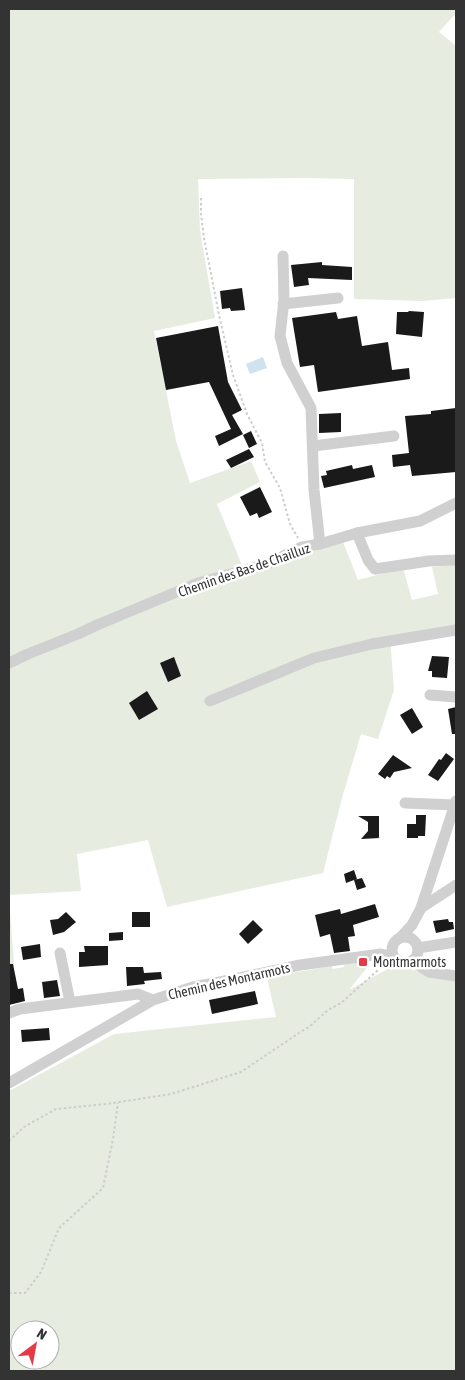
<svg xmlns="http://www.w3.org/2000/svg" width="465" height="1380" viewBox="0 0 465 1380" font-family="'Asap Condensed',sans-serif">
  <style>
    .green { fill: #e6ecdf; fill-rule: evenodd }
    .water { fill: #cfe2ee }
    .building { fill: #1a1a1a }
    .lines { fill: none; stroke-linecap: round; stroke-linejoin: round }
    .path { stroke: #cdcdcd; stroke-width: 2; stroke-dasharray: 2.5 2.5; stroke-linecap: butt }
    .minor { stroke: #d0d0d0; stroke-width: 11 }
    .poi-dot { fill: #e63946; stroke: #fff; stroke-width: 2 }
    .labels { text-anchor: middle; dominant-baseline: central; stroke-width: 5; stroke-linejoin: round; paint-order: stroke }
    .street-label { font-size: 14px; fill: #333; stroke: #fff }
    .poi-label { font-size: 14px; fill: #333; stroke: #fff; text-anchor: start }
  </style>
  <rect width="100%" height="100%" fill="#fff"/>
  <!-- green -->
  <g class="green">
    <path d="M9,9h447v4l-17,19 17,14v131l-1,2h1v119l-33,3 -69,-2v-120l-49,-1 -107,1 2,52 15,87 -61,13 22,110 14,42 61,-22 9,21 -43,22 27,66 58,-28h41l15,38 45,-12 9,32 26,-6 -6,-27 24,-2v62l-66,10 4,53 -16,49 -17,-5 -19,64 -19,75 -156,34 -19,-67 -71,14 4,37 -72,4z"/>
    <path d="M9,898l5,66v6l-5,1z"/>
    <path d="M364,960l2,9 -17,21 46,-25 61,16v390h-442l-5,-1v-279l105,-57 162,-17 -9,-39 7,-2 58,-10 1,3 11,-2v-2zM20,1330h30v30h-30z"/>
  </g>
  <!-- water -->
  <path class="water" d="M263,357l4,11 -17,6 -4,-10z"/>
  <!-- building -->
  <g class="building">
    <path d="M322,262v3l30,2v13l-44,-2 1,7 -15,2 -3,-22z"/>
    <path d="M242,288l3,22 -14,1 -1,-3 -8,1 -2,-18z"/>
    <path d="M409,311l15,1 -2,25 -26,-3 1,-22h11z"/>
    <path d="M336,312l2,7 19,-3 5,30 26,-4 4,28 17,-2 1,11 -92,13 -4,-27 -14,2 -8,-49z"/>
    <path d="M218,326l10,56 14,28 -10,5 11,19 -24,12 -4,-10 16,-7 -22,-47 -43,8 -10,-52z"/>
    <path d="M456,408v64l-44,4 -2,-11 -17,2 -1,-12 17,-2 -4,-37 26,-2v-3z"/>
    <path d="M341,413v19l-22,1v-19z"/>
    <path d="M251,431l6,13 -8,4 -6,-13z"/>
    <path d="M249,449l5,8 -23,11 -5,-8z"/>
    <path d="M352,465l1,4 19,-4 3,12 -51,11 -3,-12 6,-1 -1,-4z"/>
    <path d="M260,487l12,25 -13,6 -2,-5 -7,3 -10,-19z"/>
    <path d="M432,656l17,1 -2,21 -15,-1v-6h-4z"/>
    <path d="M174,657l7,19 -13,6 -8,-19z"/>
    <path d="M147,691l11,18 -19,11 -10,-17z"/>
    <path d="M456,707v27h-4l-4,-25z"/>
    <path d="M412,708l11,19 -11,7 -12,-19z"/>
    <path d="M446,753l8,6 -16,22 -10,-6 11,-16 2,1z"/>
    <path d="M393,755l19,13 -18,4 -4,6 -3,-2 -2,3 -7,-5z"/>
    <path d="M416,815h10l-1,21h-7v2h-11v-14h9z"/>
    <path d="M358,816h21v21h-1l2,1 -19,1 7,-8v-9z"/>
    <path d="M354,870l3,9 -3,1 8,-2 4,9 -9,3 -3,-10 -8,3 -2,-9z"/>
    <path d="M375,904l4,13 -26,8 2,11 -7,1 2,14 -16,2 -4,-19 -10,3 -5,-22 25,-6 1,5z"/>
    <path d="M66,912l10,10 -12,10 -11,3 -3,-15 8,-1z"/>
    <rect x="132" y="912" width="18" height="15"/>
    <path d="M448,919l1,3h4l1,7 -18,4 -3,-12z"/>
    <path d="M253,920l10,10 -15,14 -9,-10z"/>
    <path d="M123,932v8l-14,1v-8z"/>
    <path d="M40,944l1,13 -18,3 -2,-13z"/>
    <path d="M84,946h24v19l-29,2v-15h6z"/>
    <path d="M9,964h4l5,25 5,-1 2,13 -16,4z"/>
    <path d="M126,967h17l1,6 17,-1 1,7 -18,2 1,3 -18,2z"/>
    <path d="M57,980l3,16 -16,2 -2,-16z"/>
    <path d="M255,991l3,13 -46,10 -3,-14z"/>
    <path d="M49,1028l1,12 -28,2 -1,-12z"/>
  </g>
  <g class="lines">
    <!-- path -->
    <g class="path">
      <path d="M201,198v16l3,24 15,77 14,60 14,39 15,29 3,19 15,26 10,36 8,14"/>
      <path d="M9,1141l15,-14 32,-18 51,-5 64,-10 70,-22 58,-39 10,-6 19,-17 13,-7 36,-32 3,-7"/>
      <path d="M9,1293h16l16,-21 18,-44 44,-40 10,-49 5,-36"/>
    </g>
    <!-- minor -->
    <g class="minor">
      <path d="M283,256l1,44 -4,36 7,27 24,45 3,82 6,54"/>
      <path d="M283,304l55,-6"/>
      <path d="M313,446l81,-10"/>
      <path d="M357,533l11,27 7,9 54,-8 27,-1"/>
      <path d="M9,663l19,-9 50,-20 19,-9 101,-42 69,-19 35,-17 18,-3 37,-11 63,-12 36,-18"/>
      <path d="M430,695l26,2"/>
      <path d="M210,701l104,-43 58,-14 84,-14"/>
      <path d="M405,803l50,2"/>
      <path d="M421,908l35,-23"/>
      <circle cx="405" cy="950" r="13"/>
      <path d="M401,937l11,-12 9,-17 35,-107"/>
      <path d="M418,948l38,-6"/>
      <path d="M60,953l10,49"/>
      <path d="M412,961l17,11 27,4"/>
      <path d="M9,1013l11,-4 118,-15 15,6"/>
      <path d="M9,1083l144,-83 40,-13 27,-5 80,-17 81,-11 12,3"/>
    </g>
  </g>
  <!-- markers -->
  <rect class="poi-dot" x="358" y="957" width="10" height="10" rx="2.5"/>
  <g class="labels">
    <!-- street labels -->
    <g class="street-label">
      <text transform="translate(244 570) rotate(-19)">Chemin des Bas de Chailluz</text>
      <text transform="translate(229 981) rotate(-13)">Chemin des Montarmots</text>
    </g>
    <!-- poi labels -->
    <g class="poi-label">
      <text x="373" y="962">Montmarmots</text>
    </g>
  </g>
  <!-- border -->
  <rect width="465" height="1380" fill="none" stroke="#333333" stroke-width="20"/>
  <!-- north arrow -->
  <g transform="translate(35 1345) rotate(32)"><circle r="24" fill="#ffffff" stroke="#adadad"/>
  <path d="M0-4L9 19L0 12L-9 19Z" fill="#e63946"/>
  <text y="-8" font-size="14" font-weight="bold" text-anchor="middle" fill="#333333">N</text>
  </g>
</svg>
